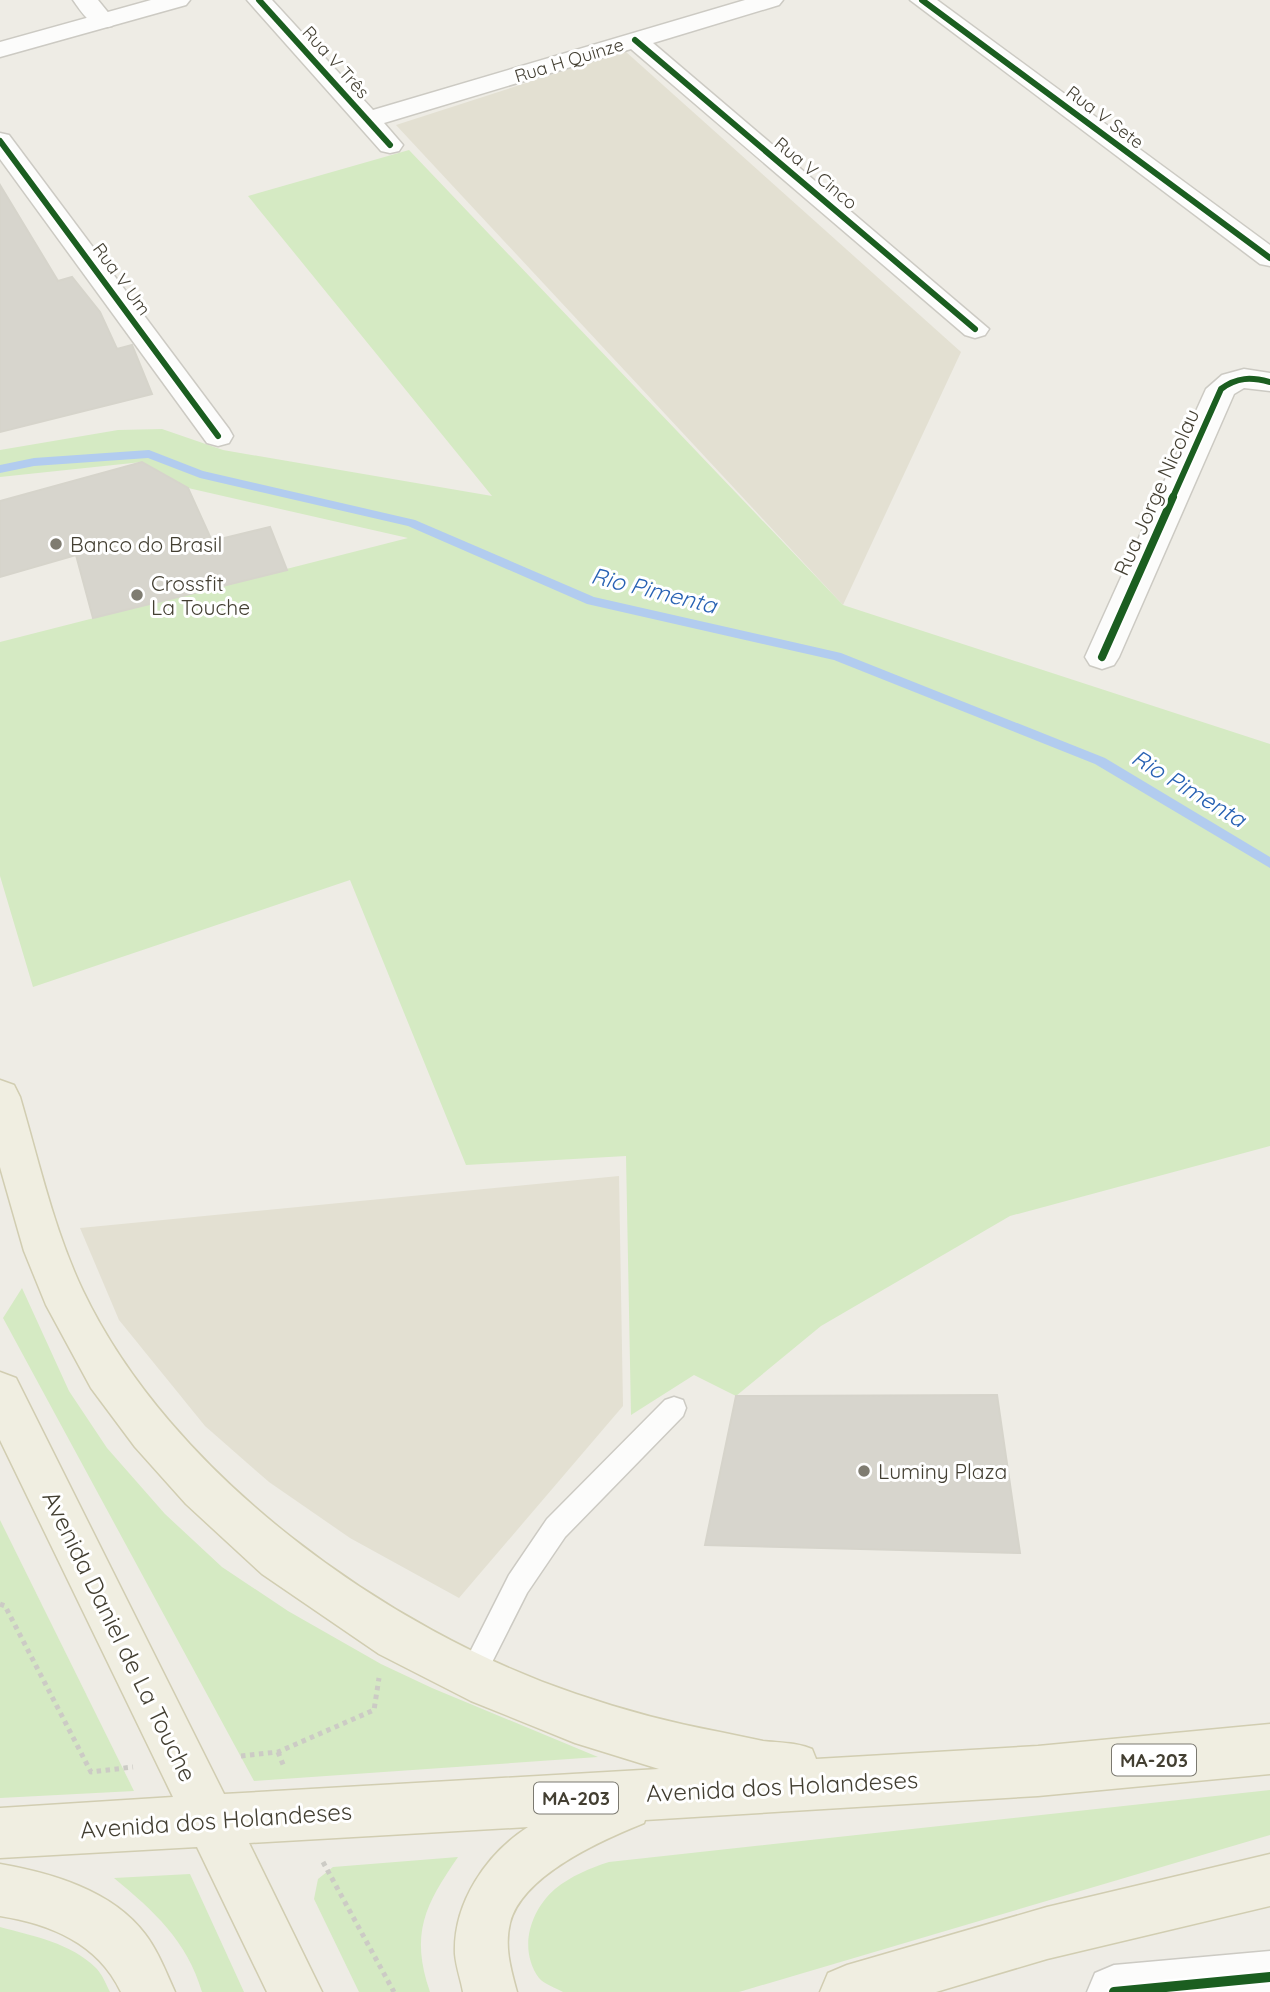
<svg xmlns="http://www.w3.org/2000/svg" width="1270" height="1992" viewBox="0 0 1270 1992" font-family="Quicksand,sans-serif">
  <style>
    .residential { fill: #e3e0d2 }
    .green { fill: #d5eac3 }
    .lines { fill: none; stroke-linecap: round; stroke-linejoin: round }
    .stream { fill: #b2ccef; fill-rule: evenodd }
    .building { fill: #d7d5cd; stroke: #d6d4cb; stroke-width: 2 }
    .service-casing { stroke: #cccac3; stroke-width: 3 }
    .minor-casing { stroke: #cccac3; stroke-width: 3 }
    .tertiary-casing { stroke: #cccac3; stroke-width: 3 }
    .primary-casing { stroke: #d1cdb1; stroke-width: 3 }
    .path { stroke: #cccbc5; stroke-width: 5; stroke-dasharray: 4.5 4.5; stroke-linecap: butt }
    .service { fill: #fcfcfb; fill-rule: evenodd }
    .minor { fill: #fcfcfb; fill-rule: evenodd }
    .tertiary { fill: #fcfcfb; fill-rule: evenodd }
    .primary { fill: #f0eee1; fill-rule: evenodd }
    .cycleway-far2-casing { stroke: #fff; stroke-width: 10 }
    .cycleway-far1-casing { stroke: #fff; stroke-width: 12 }
    .cycleway-casing { stroke: #fff; stroke-width: 15 }
    .cycleway-far2 { stroke: #1b5e20; stroke-width: 6 }
    .cycleway-far1 { stroke: #1b5e20; stroke-width: 8 }
    .cycleway { stroke: #1b5e20; stroke-width: 10 }
    .poi-dot { fill: #7f7c71; stroke: #fff; stroke-width: 2.5 }
    .labels { text-anchor: middle; dominant-baseline: central; stroke-width: 6; stroke-linejoin: round; paint-order: stroke }
    .far-street-label { font-size: 18px; fill: #433f32; stroke: #fff }
    .shield { fill: #fff; stroke: #7b7970; stroke-width: 2 }
    .shield-label { font-size: 19px; font-weight: bold; fill: #433f32 }
    .street-label { font-size: 21px; fill: #433f32; stroke: #fff }
    .poi-label { font-size: 21px; fill: #433f32; stroke: #fff; text-anchor: start }
    .water-label { font-size: 23px; font-style: italic; fill: #2761b3; stroke: #fff }
    .near-street-label { font-size: 24px; fill: #433f32; stroke: #fff }
  </style>
  <rect width="100%" height="100%" fill="#eeece5"/>
  <!-- residential -->
  <g class="residential">
    <path d="M625,51l336,301 -118,253 -447,-480z"/>
    <path d="M619,1176l4,230 -164,192 -109,-60 -81,-56 -64,-56 -86,-106 -39,-92z"/>
  </g>
  <!-- green -->
  <g class="green">
    <path d="M409,150l434,455 427,139v402l-260,70 -189,110 -85,70 -42,-21 -63,40 -5,-259 -160,9 -116,-285 -317,107 -33,-111v-234l408,-104 -220,-50 -46,-26 -142,15v-27l118,-20 44,-1 61,21 269,46 -244,-300z"/>
    <path d="M22,1288l47,103 38,57 58,66 57,53 66,44 93,53 51,24 166,69 -344,24 -251,-463z"/>
    <path d="M0,1520l134,271 -134,7z"/>
    <path d="M1270,1790v45l-531,157h-176c-7,-4 -19,-8 -24,-14 -21,-29 -9,-67 16,-89 16,-13 35,-21 54,-27z"/>
    <path d="M458,1857c-33,48 -48,76 -28,135h-71l-45,-93 4,-20 15,-12z"/>
    <path d="M190,1874l54,118h-42c-15,-51 -48,-81 -88,-114z"/>
    <path d="M0,1927c33,9 71,16 96,41 6,6 10,16 14,24h-110z"/>
  </g>
  <g class="lines">
    <!-- stream -->
    <path class="stream" d="M149,450l54,21 212,49 179,77 247,56 264,105 165,99v11l-175,-104 -261,-104 -247,-56 -179,-78 -208,-48 -52,-20 -114,8 -34,7v-8l34,-7z"/>
  </g>
  <!-- building -->
  <g class="building">
    <path d="M0,185l58,96 14,-4 28,35 17,37 15,-4 20,49 -152,38z"/>
    <path d="M142,462l46,26 24,53 58,-14 17,43 -194,48 -17,-63 -76,22v-76z"/>
    <path d="M997,1395l23,158 -315,-8 31,-149z"/>
  </g>
  <g class="lines">
    <!-- service casing -->
    <g class="service-casing">
      <path id="service" d="M674,1397l9,3 3,8 -3,8 -118,121 -38,56 -47,93 -9,4 -9,-4 -4,-9 4,-9 47,-93 38,-56 118,-119z"/>
    </g>
    <!-- minor casing -->
    <g class="minor-casing">
      <g id="minor">
        <path d="M73,0h25l17,21 -3,5c-19,5 -29,-12 -39,-26z"/>
        <path d="M247,0h25l101,110 372,-110h38l-4,5 -126,38 336,286 -4,6 -10,3 -10,-3 -334,-286 -247,74 19,22 -4,6 -9,2 -9,-2z"/>
        <path d="M910,0h27l333,245v21l-10,-2z"/>
        <path d="M0,133l9,2 220,294 4,7 -4,7 -11,3 -11,-3 -207,-284z"/>
        <path d="M1244,369l26,4v18l-26,-3 -10,6 -115,263 -5,8 -12,4 -12,-4 -5,-8 121,-268 16,-14z"/>
      </g>
    </g>
    <!-- tertiary casing -->
    <g class="tertiary-casing">
      <g id="tertiary">
        <path d="M151,0h39l-4,5 -186,52v-15z"/>
        <path d="M1270,1951v41h-183l8,-19 19,-8z"/>
      </g>
    </g>
    <!-- primary casing -->
    <g class="primary-casing">
      <g id="primary">
        <path d="M0,1080l14,5 6,12c19,65 34,133 63,194 88,184 304,339 493,403 47,16 95,29 144,38 14,3 29,6 43,9 18,2 32,1 49,8l4,10 222,-13 232,-22v50l-232,22 -393,24 -1,3c-42,17 -122,52 -134,100 -6,24 1,47 7,69h-54c-2,-12 -7,-25 -8,-38 -2,-51 31,-100 73,-127l-279,16 73,149h-55l-70,-145 -197,11v-50l173,-11 -173,-357v-68l16,6 208,416 435,-25 -84,-26 -104,-42 -92,-47 -117,-80 -76,-70 -51,-57 -44,-59 -45,-83 -22,-54 -24,-84z"/>
        <path d="M1270,1854v52l-223,53 -111,33h-116l8,-19 19,-8 200,-58z"/>
        <path d="M0,1864c51,9 112,26 145,70 13,17 21,38 30,58h-54c-23,-49 -71,-68 -121,-76z"/>
      </g>
    </g>
    <!-- path -->
    <g class="path">
      <path d="M0,1604l5,2 86,166 42,-5"/>
      <path d="M278,1752l6,15"/>
      <path d="M241,1756l37,-4 96,-42 5,-32"/>
      <path d="M323,1862l71,130"/>
    </g>
    <!-- service -->
    <use href="#service" class="service"/>
    <!-- minor -->
    <use href="#minor" class="minor"/>
    <!-- tertiary -->
    <use href="#tertiary" class="tertiary"/>
    <!-- primary -->
    <use href="#primary" class="primary"/>
    <!-- cycleway-far2 casing -->
    <g class="cycleway-far2-casing">
      <g id="cycleway-far2">
        <path d="M259,0l131,145"/>
        <path d="M922,0l348,258"/>
        <path d="M635,40l340,289"/>
        <path d="M0,141l218,295"/>
        <path d="M1172,499l49,-110c16,-12 30,-12 49,-7"/>
      </g>
    </g>
    <!-- cycleway-far1 casing -->
    <g class="cycleway-far1-casing">
      <path id="cycleway-far1" d="M1102,657l71,-160"/>
    </g>
    <!-- cycleway casing -->
    <g class="cycleway-casing">
      <path id="cycleway" d="M1114,1992l156,-15"/>
    </g>
    <!-- cycleway-far2 -->
    <use href="#cycleway-far2" class="cycleway-far2"/>
    <!-- cycleway-far1 -->
    <use href="#cycleway-far1" class="cycleway-far1"/>
    <!-- cycleway -->
    <use href="#cycleway" class="cycleway"/>
  </g>
  <!-- markers -->
  <g class="poi-dot">
    <circle cx="56" cy="544" r="7"/>
    <circle cx="137" cy="595" r="7"/>
    <circle cx="864" cy="1471" r="7"/>
  </g>
  <g class="labels">
    <!-- far-street labels -->
    <g class="far-street-label">
      <text transform="translate(569 60) rotate(-17)">Rua H Quinze</text>
      <text transform="translate(336 62) rotate(48)">Rua V Três</text>
      <text transform="translate(1105 117) rotate(37)">Rua V Sete</text>
      <text transform="translate(816 173) rotate(40)">Rua V Cinco</text>
      <text transform="translate(122 279) rotate(54)">Rua V Um</text>
    </g>
    <!-- shield labels -->
    <g class="shield">
      <rect x="1112" y="1744.5" width="84" height="31" rx="5"/>
      <rect x="534" y="1782.5" width="84" height="31" rx="5"/>
    </g>
    <g class="shield-label">
      <text x="1154" y="1760">MA-203</text>
      <text x="576" y="1798">MA-203</text>
    </g>
    <!-- street labels -->
    <g class="street-label">
      <text transform="translate(1156 492) rotate(-66)">Rua Jorge Nicolau</text>
    </g>
    <!-- poi labels -->
    <g class="poi-label">
      <text x="70" y="544">Banco do Brasil</text>
      <text x="151" y="583">Crossfit<tspan x="151" dy="24">La Touche</tspan></text>
      <text x="878" y="1471">Luminy Plaza</text>
    </g>
    <!-- water labels -->
    <g class="water-label">
      <text transform="translate(654 590) rotate(14)">Rio Pimenta</text>
      <text transform="translate(1189 788) rotate(31)">Rio Pimenta</text>
    </g>
    <!-- near-street labels -->
    <g class="near-street-label">
      <text transform="translate(120 1636) rotate(64)">Avenida Daniel de La Touche</text>
      <text transform="translate(782 1786) rotate(-3)">Avenida dos Holandeses</text>
      <text transform="translate(216 1820) rotate(-4)">Avenida dos Holandeses</text>
    </g>
  </g>
</svg>
